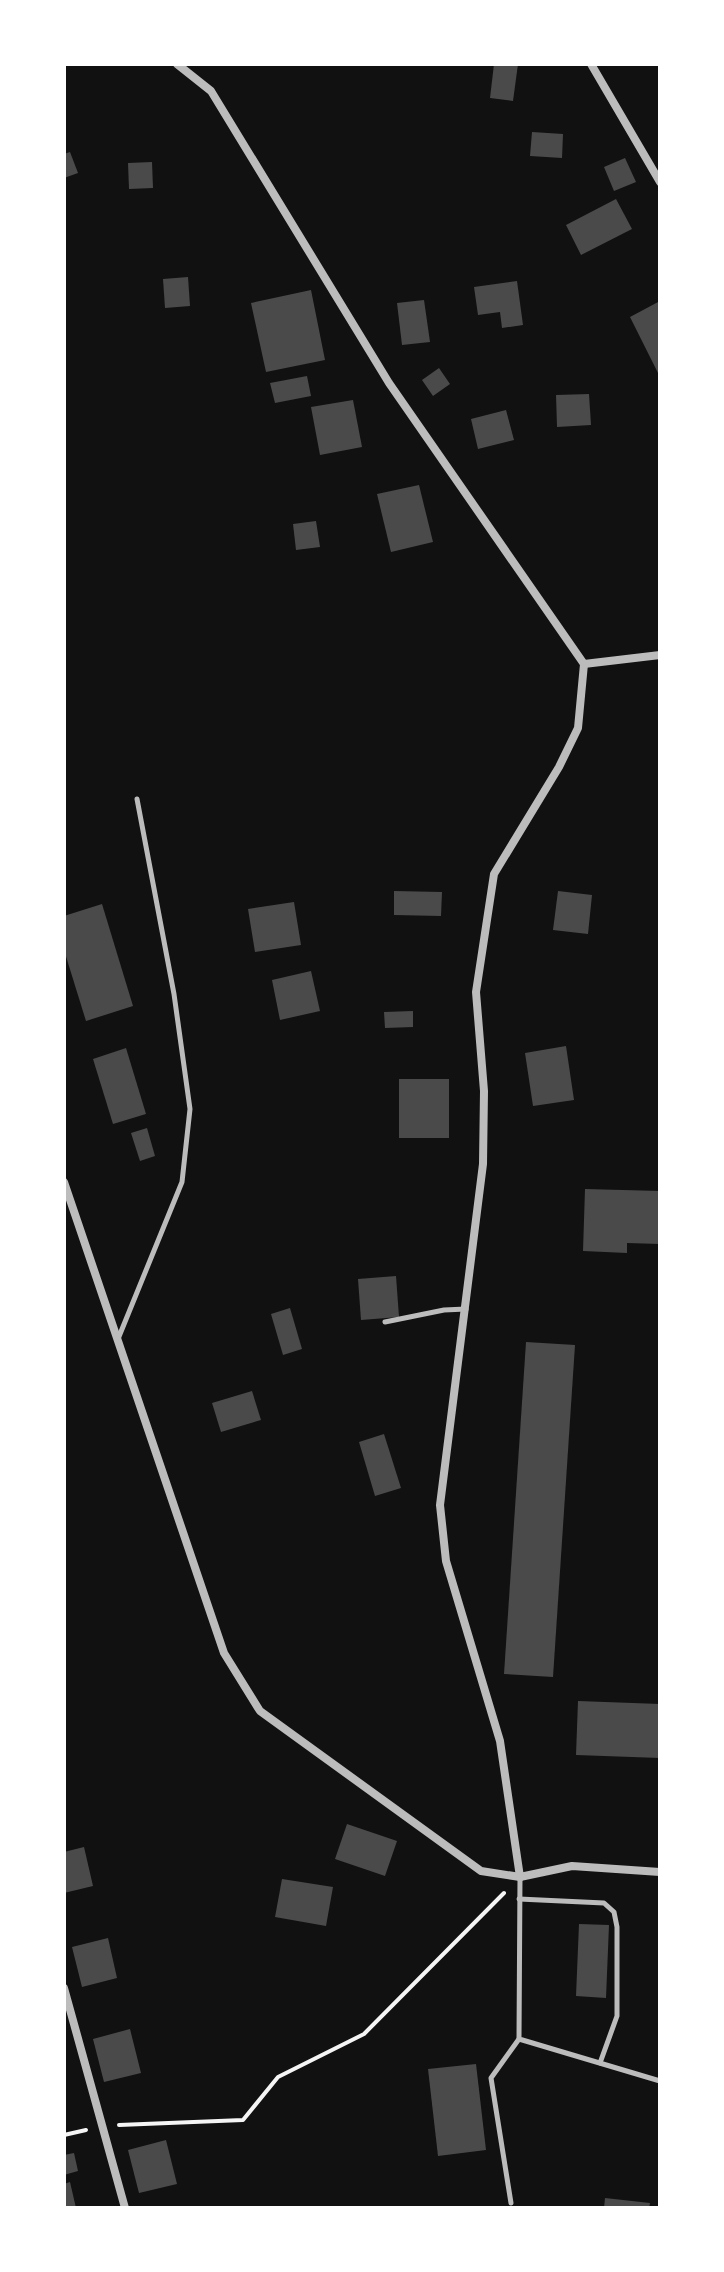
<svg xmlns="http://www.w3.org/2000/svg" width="724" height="2272" viewBox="0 0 724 2272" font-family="Overpass,sans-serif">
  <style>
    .building { fill: #4a4a4a }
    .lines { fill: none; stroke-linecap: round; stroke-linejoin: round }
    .path { stroke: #f5f5f5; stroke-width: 4 }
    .service { stroke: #bcbcbc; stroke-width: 5 }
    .minor { stroke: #bcbcbc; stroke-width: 8 }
  </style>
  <rect width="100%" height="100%" fill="#111"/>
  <!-- building -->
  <g class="building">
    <path d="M494,64h24l-5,37 -23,-3z"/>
    <path d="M532,132l31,2 -1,24 -32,-2z"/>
    <path d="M70,152l8,21 -14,5v-24z"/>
    <path d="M625,158l11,24 -22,9 -10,-24z"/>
    <path d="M152,162l1,26 -24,1 -1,-26z"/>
    <path d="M616,199l16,30 -51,26 -15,-30z"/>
    <path d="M188,277l2,29 -25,2 -2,-29z"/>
    <path d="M517,281l6,44 -21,3 -2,-16 -22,3 -4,-28z"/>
    <path d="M311,290l14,70 -59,12 -15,-69z"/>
    <path d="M424,300l6,42 -28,3 -5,-42z"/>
    <path d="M660,301v76l-30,-60z"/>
    <path d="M439,368l11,16 -17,12 -11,-16z"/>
    <path d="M307,376l4,20 -36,7 -5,-20z"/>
    <path d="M589,394l2,31 -34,2 -1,-32z"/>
    <path d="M353,400l9,47 -42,8 -9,-48z"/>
    <path d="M506,410l8,30 -36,9 -7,-30z"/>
    <path d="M419,485l14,57 -42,10 -14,-58z"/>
    <path d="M316,521l4,26 -24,3 -3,-26z"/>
    <path d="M394,891l48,1 -1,24 -47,-1z"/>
    <path d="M558,891l34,4 -4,39 -35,-4z"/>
    <path d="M294,902l7,43 -46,7 -7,-43z"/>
    <path d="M102,904l31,102 -47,15 -22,-71v-34z"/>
    <path d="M311,971l9,40 -40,9 -8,-40z"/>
    <path d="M413,1011v16l-28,1 -1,-16z"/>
    <path d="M566,1046l8,54 -41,6 -8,-53z"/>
    <path d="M126,1048l20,66 -33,10 -20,-65z"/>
    <rect x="399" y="1079" width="50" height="59"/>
    <path d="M147,1128l8,28 -15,5 -9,-28z"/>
    <path d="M585,1189l75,2v53l-33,-1v10l-44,-2z"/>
    <path d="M396,1276l3,41 -38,3 -3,-41z"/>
    <path d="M290,1308l12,41 -19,6 -12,-41z"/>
    <path d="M526,1342l49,3 -22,332 -49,-3z"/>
    <path d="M252,1391l9,29 -40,12 -9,-29z"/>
    <path d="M384,1434l17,54 -26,8 -16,-54z"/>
    <path d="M578,1701l82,3v54l-84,-3z"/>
    <path d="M347,1824l50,17 -12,35 -50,-17z"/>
    <path d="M84,1847l9,39 -29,7v-41z"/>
    <path d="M282,1879l51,8 -7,39 -51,-9z"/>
    <path d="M579,1924l30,1 -3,73 -30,-2z"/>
    <path d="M108,1938l9,40 -35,9 -10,-40z"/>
    <path d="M130,2029l11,44 -37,9 -11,-43z"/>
    <path d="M476,2064l10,86 -48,6 -10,-87z"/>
    <path d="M166,2140l11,44 -38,9 -11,-43z"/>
    <path d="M74,2153l4,18 -14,4v-20z"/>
    <path d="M70,2182l6,26h-12v-24z"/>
    <path d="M605,2198l45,5 -1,5h-45z"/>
  </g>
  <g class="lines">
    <!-- path -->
    <g class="path">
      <path d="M119,2125l124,-5 35,-43 86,-43 140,-141"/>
      <path d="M64,2135l22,-5"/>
    </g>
    <!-- service -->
    <g class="service">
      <path d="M385,1322l59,-12 22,-1"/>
      <path d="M118,1339l64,-157 8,-73 -16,-115 -37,-195"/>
      <path d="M520,1877l-1,162 141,42"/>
      <path d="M519,1899l85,4 10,9 3,15v89l-17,47"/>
      <path d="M511,2203l-20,-125 28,-39"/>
    </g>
    <!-- minor -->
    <g class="minor">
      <path d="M177,64l34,27 178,292 195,281 -6,64 -19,39 -65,107 -18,118 8,99 -1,73 -43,341 6,56 54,180 20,136"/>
      <path d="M591,64l69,118"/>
      <path d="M584,664l76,-9"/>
      <path d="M64,1182l160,471 36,58 221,160 39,6 52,-11 88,6"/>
      <path d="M64,1988l61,220"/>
    </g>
  </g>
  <!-- border -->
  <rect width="724" height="2272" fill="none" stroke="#ffffff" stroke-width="132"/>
</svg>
